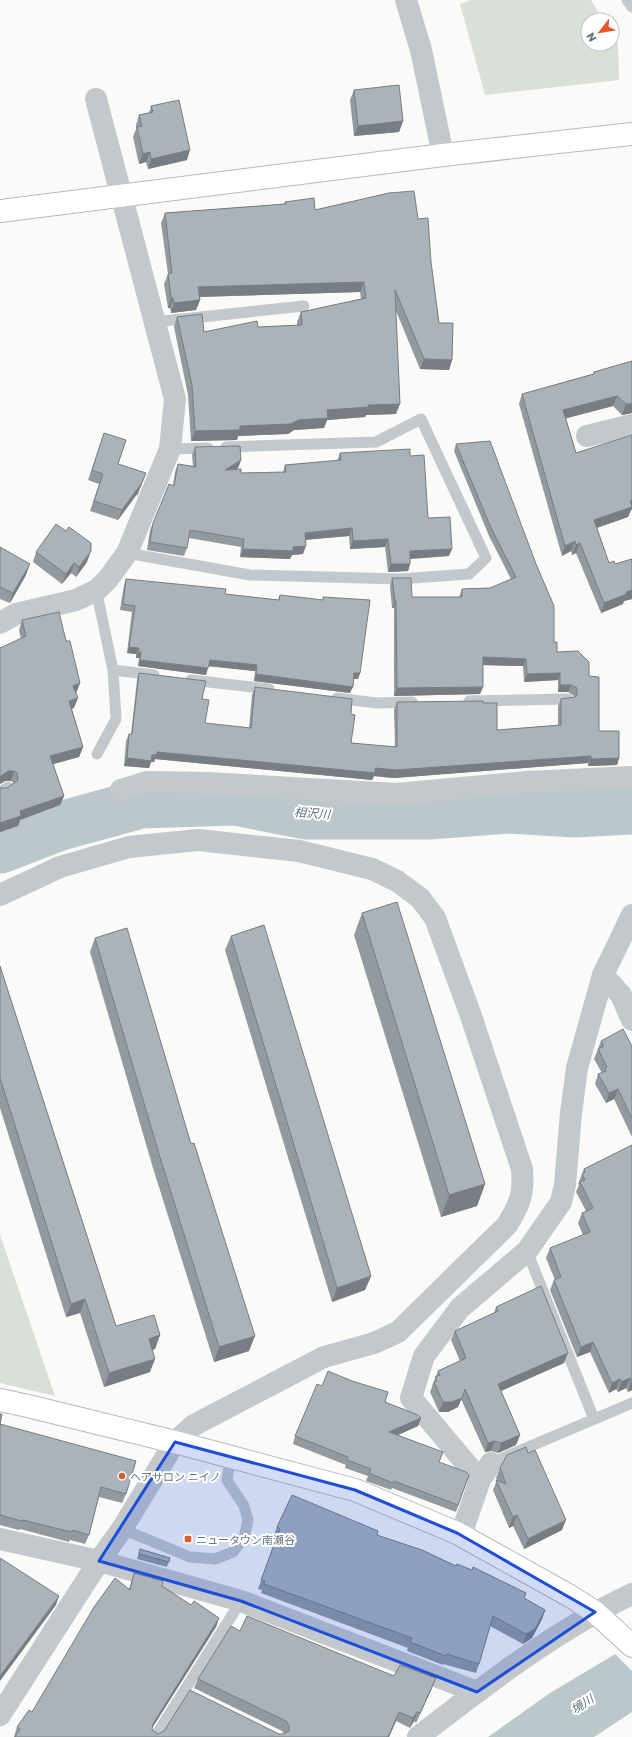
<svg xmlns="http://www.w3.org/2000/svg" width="632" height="1737" viewBox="0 0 632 1737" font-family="'Golos Text','Noto Sans JP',sans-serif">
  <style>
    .green { fill: #dadfd7 }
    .water { fill: #bbc7cb }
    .pier { fill: #fafaf8 }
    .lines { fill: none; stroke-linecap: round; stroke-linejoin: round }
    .river { stroke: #bbc7cb; stroke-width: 49 }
    .secondary-casing { stroke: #b3babf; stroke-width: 24 }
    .lane { stroke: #c3c8cc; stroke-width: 11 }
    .street { stroke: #c3c8cc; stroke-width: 22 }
    .secondary { stroke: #fff; stroke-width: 22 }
    .wall { fill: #929a9f }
    .shaded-wall { fill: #777d82 }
    .building { fill: #aab3b9; stroke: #777d82 }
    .marked { fill: #1d4ed8; fill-opacity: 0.2; stroke: #1d4ed8; stroke-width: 3; stroke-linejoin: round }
    .poi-dot { fill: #e4572e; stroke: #fff; stroke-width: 1.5 }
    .labels { text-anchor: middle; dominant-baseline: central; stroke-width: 4; stroke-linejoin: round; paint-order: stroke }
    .poi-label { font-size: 11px; fill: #657683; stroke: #fff; text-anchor: start }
    .water-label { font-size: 12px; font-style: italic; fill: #60757c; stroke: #fff }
  </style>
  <rect width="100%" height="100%" fill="#fafaf8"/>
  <!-- green -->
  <g class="green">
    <path d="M471,0h120l12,20h-15v24h24v-10l6,9 1,37 -134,15 -25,-91z"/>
    <path d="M0,1235l55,161 -55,-13z"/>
  </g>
  <!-- water -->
  <path class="water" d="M632,1644v68l-38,25h-106l62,-44z"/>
  <!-- pier -->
  <path class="pier" d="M632,1642v29l-18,-18z"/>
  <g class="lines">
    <!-- river -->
    <path class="river" d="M0,849l60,-23 81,-22 94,-3 71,14h123l81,-6 64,4 58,-3"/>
    <!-- secondary casing -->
    <g class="secondary-casing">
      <g id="secondary">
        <path d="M0,211l443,-56 189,-21"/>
        <path d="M0,1400l28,6 147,36 180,48 102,43 113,63 25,16 37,34"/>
      </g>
    </g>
    <!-- lane -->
    <g class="lane">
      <path d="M627,0l5,7"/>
      <path d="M154,322l150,-16"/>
      <path d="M170,449l38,-1"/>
      <path d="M127,553l123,22 149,4 70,-5 17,-16 -65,-139 -45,23 -150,5"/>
      <path d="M96,589l17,81 3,49 -19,35"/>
      <path d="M113,670l41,5"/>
      <path d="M191,680l78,9"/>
      <path d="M337,698l39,5 36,-1"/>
      <path d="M469,701l99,-2"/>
      <path d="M0,792l8,-5"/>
      <path d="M527,1251l67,168"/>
      <path d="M491,1463l141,-60"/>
      <path d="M122,1529l68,28 25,2 18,-7 11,-14 4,-18 -4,-14 -17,-26 4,-24"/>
      <path d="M155,1737l86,-136"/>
    </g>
    <!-- street -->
    <g class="street">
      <path d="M406,0l15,50 22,105"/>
      <path d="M587,436l45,-11"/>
      <path d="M0,623l16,-9 60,-14 21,-10 11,-11 19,-26 43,-104 5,-50 -79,-300"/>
      <path d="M121,790l26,-8 61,1 188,11 131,-12 105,-5"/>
      <path d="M0,895l60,-28 69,-20 69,-7 101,11 73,18 25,12 23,17 15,20 35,95 52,156c2,25 -2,35 -15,56l-109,107 -24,11 -50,14 -130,68 -19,17 -53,87 -23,32 -99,154"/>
      <path d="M632,915l-29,60 18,20 11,25"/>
      <path d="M480,1480l-69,-82 13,-42 36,-48 67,-57 34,-49 4,-17 6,-72 6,-45 26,-93"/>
      <path d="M461,1535l19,-55 11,-17"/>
      <path d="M0,1539l99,22 142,40 236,91"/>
      <path d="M418,1737c66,-51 138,-107 214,-143"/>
    </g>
    <!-- secondary -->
    <use href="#secondary" class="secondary"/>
  </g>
  <!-- wall -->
  <g class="wall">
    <path d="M354,90l49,31 -4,11 -45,4 -4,-36z"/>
    <path d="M151,106l36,54 -39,9 -2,-7 -7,2 -6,-27 3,-8v-4l3,-10 10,-2z"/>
    <path d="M285,202l30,8 103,9 13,43 8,61 13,37 -3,10 -29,-1 -24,-58v103l-30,1 -1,2 -38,3 -3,8 -30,2 -6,4 -50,2 -1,4 -46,1 -3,-46 -14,-68 3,-10 27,15 54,-5 39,-2v-3l4,-10 60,-13 -1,-7 -161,5 1,3 -4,10 -25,3 -1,-5h-2l-4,-24 4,-10 -7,-51 4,-10 119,-9z"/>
    <path d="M632,361v52l-10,2 -9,-9 -47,12 10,35 55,57 -3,7 -31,11 12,35 6,1 17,-5v40l-8,2 -1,3 -22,9 -25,-60 -4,2 -1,-4 -9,5 -43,-152 3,-10 71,-20 1,-2z"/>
    <path d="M104,433l14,31 28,9 -9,24v-3l-19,26 -28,-9 9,-27 -11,-4z"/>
    <path d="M456,444l98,198 3,10 32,24 10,55 20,27 -2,7 -29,1v-3l-194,15 -20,-2 -2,4 -217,-21 -1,3h-3l-2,6 -25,-2 2,-25 3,-7h2l6,-54 2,-7 63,26 3,24 44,5 3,-33 3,-8 96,27v29l44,4 -1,-37 3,-8 86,1 14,27 61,-5v-19l3,-7 13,-2v-1l-6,-4h-10v-12l-34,2 -1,-16 -40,-1v22l-3,7 -86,2v-88h-2l-2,-22 2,-8 20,19h47l3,-8 28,-1 21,-9 -22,-43 -35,-85z"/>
    <path d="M195,447l46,13 -3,8 -3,1 6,4 42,-1 2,-7 52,-4 3,-8 70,3 18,62 21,38 -39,3v5l-2,7 -20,1 -3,-25 -35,2 -1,-13 -44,4 -2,14 -11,1 -2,4 -50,-2 1,-10 -52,-9 -2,10 -3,8 -37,-6 3,-20 3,-7 20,-38 2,-13 3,-8 15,2 -1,-11z"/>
    <path d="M0,547l26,28 -16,28 -10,-4z"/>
    <path d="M36,552l51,10 -11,15 -5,-4 -9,11 -29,-22z"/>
    <path d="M126,579l99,15 53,6 2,-5 43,5v-3l37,76 -2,6h-5l-3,14 -96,-12 1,-10 -47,-5 -2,9 -68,-9 1,-8h-3v-4l-9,-1 5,-41 -12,-2 4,-25z"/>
    <path d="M22,620l44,21 14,42 -4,10 -2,15 -2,1 11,38 -4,10 -26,7 11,32 -4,9 -40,15 -2,6 -18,6v-44h7l7,-5 -3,-2h-6l-5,3v-136l21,-9 -2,-9z"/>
    <path d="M362,913l123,271 -8,22 -36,11 -87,-282z"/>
    <path d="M231,936l140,340 -6,14 -33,12 -107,-352z"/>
    <path d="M95,938l154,413 -35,11 -61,-194 -63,-216z"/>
    <path d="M0,966l116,360 44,9 -5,14 -3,1 -2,22 -46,15 -24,-74 -14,4 -66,-209z"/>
    <path d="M601,1041l31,5v91l-18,-38 -8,4 -11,-19 3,-10 4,-1 -8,-14z"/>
    <path d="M632,1145v245l-4,2 -2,-4 -8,4 -2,-3 -7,4 -19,-41 -13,5 -27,-67 4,-10h1l-9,-22 4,-10 33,-13 -5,-12 4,-10 4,-2 -10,-19 3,-7 -1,-1 6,-15z"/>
    <path d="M496,1307l68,56 -63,28 19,44 -4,10 -18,8 -7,-2 -6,1 -24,-53 -3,8 -10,5h-9l-9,-20 2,-5v-1l6,-15 22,-10 -9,-21 4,-9 39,-18z"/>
    <path d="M322,1386l63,16 36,16 -3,8 -21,9 42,27 30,13 -13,37 -64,-24 -1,2 -25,-9 2,-5 -23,-8 1,-3 -53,-21 2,-8z"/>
    <path d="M0,1414v10l126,70 -4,9 -23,-6 -10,38 -4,9 -15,-4 -1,2 -49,-13 -1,1 -4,-1 -15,-4z"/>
    <path d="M500,1468l62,62 -38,19 -11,-23 -4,2 -16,-38 4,-10 -1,-2z"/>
    <path d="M277,1527l100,8 79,31 16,4 54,23 -2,5 21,12 -3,9 -10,19 -9,6 -33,-18 -11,38 -3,9 -33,-9v1l-36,-14 1,-3 -147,-55 1,-3 -4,-1 18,-51 -3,-1z"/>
    <path d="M140,1549l30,9 -3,9 -30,-8z"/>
    <path d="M134,1573l28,13 29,19 28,13 -3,9 -64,101v2l6,4h126l-2,-3 -88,-43 4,-9 42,-48 192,57 -16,35 -2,-2 -4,7 -14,-7 -7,16h-375l3,-10 15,-15 97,-123z"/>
  </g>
  <!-- shaded-wall -->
  <g class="shaded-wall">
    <path d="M403,121l-4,11 -45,4 4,-10z"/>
    <path d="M190,150l-3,10 -39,9 3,-10z"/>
    <path d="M150,152l-4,10 -7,2 4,-10z"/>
    <path d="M364,282l-4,10 -166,5 4,-10z"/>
    <path d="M171,298h2l-3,10h-2z"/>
    <path d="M200,300l-4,10 -25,3 3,-10z"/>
    <path d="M424,359l28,1 -3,10 -29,-1z"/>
    <path d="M617,396l-4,10 -53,14 3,-10z"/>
    <path d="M400,404l-4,10 -30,1 -1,2 -38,3 -3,8 -30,2 -6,4 -50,2 -1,4 -46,1 4,-10 103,-11 29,-10 41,-5z"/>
    <path d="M626,404h6v9l-10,2z"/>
    <path d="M241,460l-3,8 -16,10 3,-8z"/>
    <path d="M141,484l-4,10 -19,26 4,-10z"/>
    <path d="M630,501h2v9h-1l-3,7 -38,13 4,-10z"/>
    <path d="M352,528l-3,8 -47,4 3,-7z"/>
    <path d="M388,539l-3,8 -35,2 3,-8z"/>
    <path d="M575,541l-4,10 -9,5 3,-10z"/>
    <path d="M580,543l-4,10 -4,2 4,-10z"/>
    <path d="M306,546l-3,8 -11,1 -2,4 -50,-2 3,-8z"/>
    <path d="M452,549l-3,7 -42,3 3,-8z"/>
    <path d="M91,551l-4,11 -11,15 3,-10z"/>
    <path d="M74,563l-3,10 -9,11 4,-10z"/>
    <path d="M30,564l-4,11 -16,28 3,-10z"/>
    <path d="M391,564h19l-2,7 -20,1z"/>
    <path d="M632,590v9l-8,2 -1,3 -22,9 3,-10 22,-11z"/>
    <path d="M395,601h1l-2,7h-2z"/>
    <path d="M129,647l10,1 -3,6 -9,-1z"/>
    <path d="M138,652h3l-2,6h-3z"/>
    <path d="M483,657l43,2 -3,7 -43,-1z"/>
    <path d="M140,660l68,8 -2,7 -68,-9z"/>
    <path d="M210,660l47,5 -2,6 -48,-5z"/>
    <path d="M354,673h6l-2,6h-7z"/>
    <path d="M560,673l-2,7 -34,2 3,-8z"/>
    <path d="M256,674l97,13 -3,6 -96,-12z"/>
    <path d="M80,683l-4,10 -6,2 3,-9z"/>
    <path d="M560,685h11l-3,7h-10z"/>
    <path d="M483,687l-3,7 -86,2 3,-8z"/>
    <path d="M78,698l-4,10 -8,2 3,-9z"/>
    <path d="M83,747l-4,10 -33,9 4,-10z"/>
    <path d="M157,752l218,16 216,-12 -3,7 -194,15 -20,-2 -2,4 -217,-21 -1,3h-3l-2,6 -25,-2 3,-8 25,-3z"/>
    <path d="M619,758l-2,7 -29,1 3,-7z"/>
    <path d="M8,771h6l-3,10h-6l-5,3v-7z"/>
    <path d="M64,796l-4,9 -40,15 -2,6 -18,6v-9l20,-12z"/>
    <path d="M618,1089l-4,10 -8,4 3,-10z"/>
    <path d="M485,1184l-8,22 -36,11 8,-22z"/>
    <path d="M371,1276l-6,14 -33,12 5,-14z"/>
    <path d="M85,1299l-5,14 -14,4 5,-13z"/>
    <path d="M160,1335l-5,14 -11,3 5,-13z"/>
    <path d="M255,1336l-6,15 -35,11 5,-15z"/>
    <path d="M593,1342l-3,10 -13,5 4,-10z"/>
    <path d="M568,1353l-4,10 -70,31 4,-10z"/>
    <path d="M155,1359l-5,13 -46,15 5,-14z"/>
    <path d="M630,1378l-4,10 -8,4 3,-10z"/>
    <path d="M620,1379l-4,10 -7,4 3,-10z"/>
    <path d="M632,1381v9l-4,2 3,-10z"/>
    <path d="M462,1398l-4,9 -10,5h-9l4,-10z"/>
    <path d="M421,1418l-3,8 -31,14 2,-8z"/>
    <path d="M520,1435l-4,10 -18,8 3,-10z"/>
    <path d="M495,1441l-4,10 -6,1 3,-9z"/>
    <path d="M517,1515l-4,11 -4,2 4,-11z"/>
    <path d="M566,1520l-4,10 -38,19 4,-10z"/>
    <path d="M59,1596l-3,9 -56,76v-5z"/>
    <path d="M545,1610l-3,9 -10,19 -9,6 3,-10z"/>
    <path d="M219,1618l-3,9 -67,106 4,-9z"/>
    <path d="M436,1678l-4,10 -16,35 4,-10z"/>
    <path d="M399,1712l-3,9 -7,16h-1z"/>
    <path d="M417,1712l-3,9 -4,7 3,-10z"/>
  </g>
  <!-- building -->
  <g class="building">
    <path d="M399,85l4,36 -45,5 -4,-36z"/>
    <path d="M179,100l11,50 -39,9 -1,-7 -7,2 -6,-27 5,-1 -3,-11 14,-3 -2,-6z"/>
    <path d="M414,191l4,28 10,-1 3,44 8,61h14l-1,37 -28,-1 -29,-69 5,114 -32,1 1,2 -42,3 1,8 -30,2 -7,4 -51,2v4l-45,1 -3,-46 -15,-68 25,-3 2,18 53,-11 1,6 44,-2 -1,-13 65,-14 -2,-16 -166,5 2,13 -26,3 -1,-5h-2l-3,-24 4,-1 -7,-60 121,-9 -1,-2 29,-4 1,12 74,-17z"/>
    <path d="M632,361v43h-6l-9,-8 -54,14 13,43 56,-18v66h-2l2,6 -38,13 15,43 5,-2 1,3 17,-5v31l-6,2 1,2 -23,9 -24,-60 -4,2 -1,-4 -10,5 -43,-152 72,-20v-2z"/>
    <path d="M104,433l22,7 -8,24 28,9 -6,14 1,-3 -19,26 -28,-9 9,-27 -11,-4z"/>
    <path d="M490,441l46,123 18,42v36h3v10l21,-1 11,11v14l10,1v54h20v27l-28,1v-3l-195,14 -21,-2v5l-218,-21v3h-5l-1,6 -24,-3 2,-24h3l7,-61 67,8 -4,18 7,1 -4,23 46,5 4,-41 97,12 -1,15 4,1 -4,28 46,4v-45l86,-1v2h14v27l64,-5v-26l14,-2 2,-2v-7l-6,-3h-11v-12l-33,1 -1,-15 -43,-2v30l-86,1 -1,-87h-1l-3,-23h19l1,19h50v-8l28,-1 26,-11 -25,-49 -35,-84z"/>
    <path d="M240,446l1,14 -16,10 16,-1v4l45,-1 -1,-7 56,-5 -1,-7 70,-4v7l14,-1 4,63 22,-1 2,32 -42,2v13h-19l-3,-25 -35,2 -1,-13 -47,5 1,13 -13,1v4l-50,-2 1,-10 -54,-9 -3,18 -37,-6 3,-19 16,-39 5,2 4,-22 18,3 -1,-20z"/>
    <path d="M56,524l10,7 3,-4 22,16v8l-12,16 -5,-4 -8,11 -30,-22z"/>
    <path d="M0,547l30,17 -17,29 -13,-6z"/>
    <path d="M126,579l100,10 -1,5 54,6 1,-5 43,5v-3l47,3 -10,73h-6l-1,14 -97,-13 1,-9 -47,-5 -2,8 -68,-8 1,-8h-3l1,-4 -10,-1 6,-41 -12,-2z"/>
    <path d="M59,612l7,29h4l10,42 -7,3 5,12 -9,3 14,46 -33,9 14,40 -44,15 1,5 -21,7v-35h7l11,-8 -1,-7 -3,-2h-6l-8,6v-129l26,-12 -4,-16z"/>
    <path d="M397,902l88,282 -36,11 -87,-282z"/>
    <path d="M264,925l107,351 -34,12 -106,-352z"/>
    <path d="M127,928l64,216 3,-1 61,193 -36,11 -60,-193 -64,-216z"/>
    <path d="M0,966l116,360 38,-11 6,20 -11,4 6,20 -46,14 -24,-74 -14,5 -71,-226z"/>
    <path d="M623,1029l9,17v73l-14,-30 -9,4 -11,-19 8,-3 -1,-3 2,-1 -9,-18 6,-3 -3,-5z"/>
    <path d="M632,1145v236l-1,1 -1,-4 -9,4 -1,-3 -8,4 -19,-41 -12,5 -27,-67 7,-3 -11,-29 40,-16 -8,-19 11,-5 -13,-26 5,-2 -3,-6 3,-2 -1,-3z"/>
    <path d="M541,1286l27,67 -70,31 22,51 -19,8 -6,-2 -7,2 -23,-54 -3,9 -10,4h-9l-9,-20 3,-1 -2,-4 5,-2 -2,-4 28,-13 -11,-27 43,-20 -2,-4z"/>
    <path d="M328,1371l24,10 36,11 -3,10 33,13 3,3 -32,14 54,20 -4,10 27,10 3,3 -11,30 -64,-24 -1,2 -24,-10 2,-4 -24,-9 1,-3 -53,-21 22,-52 5,2z"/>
    <path d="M0,1414h2l-2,10 136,37 -10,33 -25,-7 -12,48 -16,-5 -1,2 -13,-3 -36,-9v1l-5,-1 -18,-5z"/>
    <path d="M526,1447l2,6 7,-3 31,70 -38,19 -11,-24 -4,2 -17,-37 10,4 -6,-16 7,-13z"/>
    <path d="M292,1495l86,36 -1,4 45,15 34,16 1,-2 15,6 1,-3 53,26 -2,5 21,12 -10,19 -9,5 -33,-18 -14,48 -32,-10 -1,2 -36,-14 2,-4 -148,-54 1,-3 -4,-1 19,-51 -3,-2z"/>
    <path d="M140,1549l30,9 -1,4 -30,-8z"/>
    <path d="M0,1558l59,38 -59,80z"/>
    <path d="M134,1573l29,8 -1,5 29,19 3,-4 25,17 -66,106 -1,6 6,4 6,-3 26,-41 89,44h4l6,-3v-5l-3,-5 -88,-42 33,-53 9,5 7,-15 147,60 6,-11 36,13 -16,35 -3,-1 -4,6 -14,-6 -11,25h-373l5,-8 -3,-2 12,-17 3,2 62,-105 21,-29 15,12z"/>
  </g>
  <!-- marked area -->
  <path class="marked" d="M175,1442l180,48 102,43 138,79 -118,80 -236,-91 -142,-40z"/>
  <!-- markers -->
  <g class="poi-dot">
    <circle cx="122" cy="1476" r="4"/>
    <rect x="184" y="1535" width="8" height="8" rx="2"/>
  </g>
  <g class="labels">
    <!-- poi labels -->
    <g class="poi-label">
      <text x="130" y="1476">ヘアサロン ニイノ</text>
      <text x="196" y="1539">ニュータウン南瀬谷</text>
    </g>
    <!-- water labels -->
    <g class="water-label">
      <text transform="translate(312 813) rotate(4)">相沢川</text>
      <text transform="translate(582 1704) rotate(-33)">境川</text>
    </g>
  </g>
  <!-- north arrow -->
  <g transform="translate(600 32) rotate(239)"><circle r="19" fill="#ffffff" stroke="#c1c8cd"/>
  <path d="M0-3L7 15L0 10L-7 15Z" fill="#e4572e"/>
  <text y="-6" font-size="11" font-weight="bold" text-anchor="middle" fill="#657683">N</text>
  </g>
</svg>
